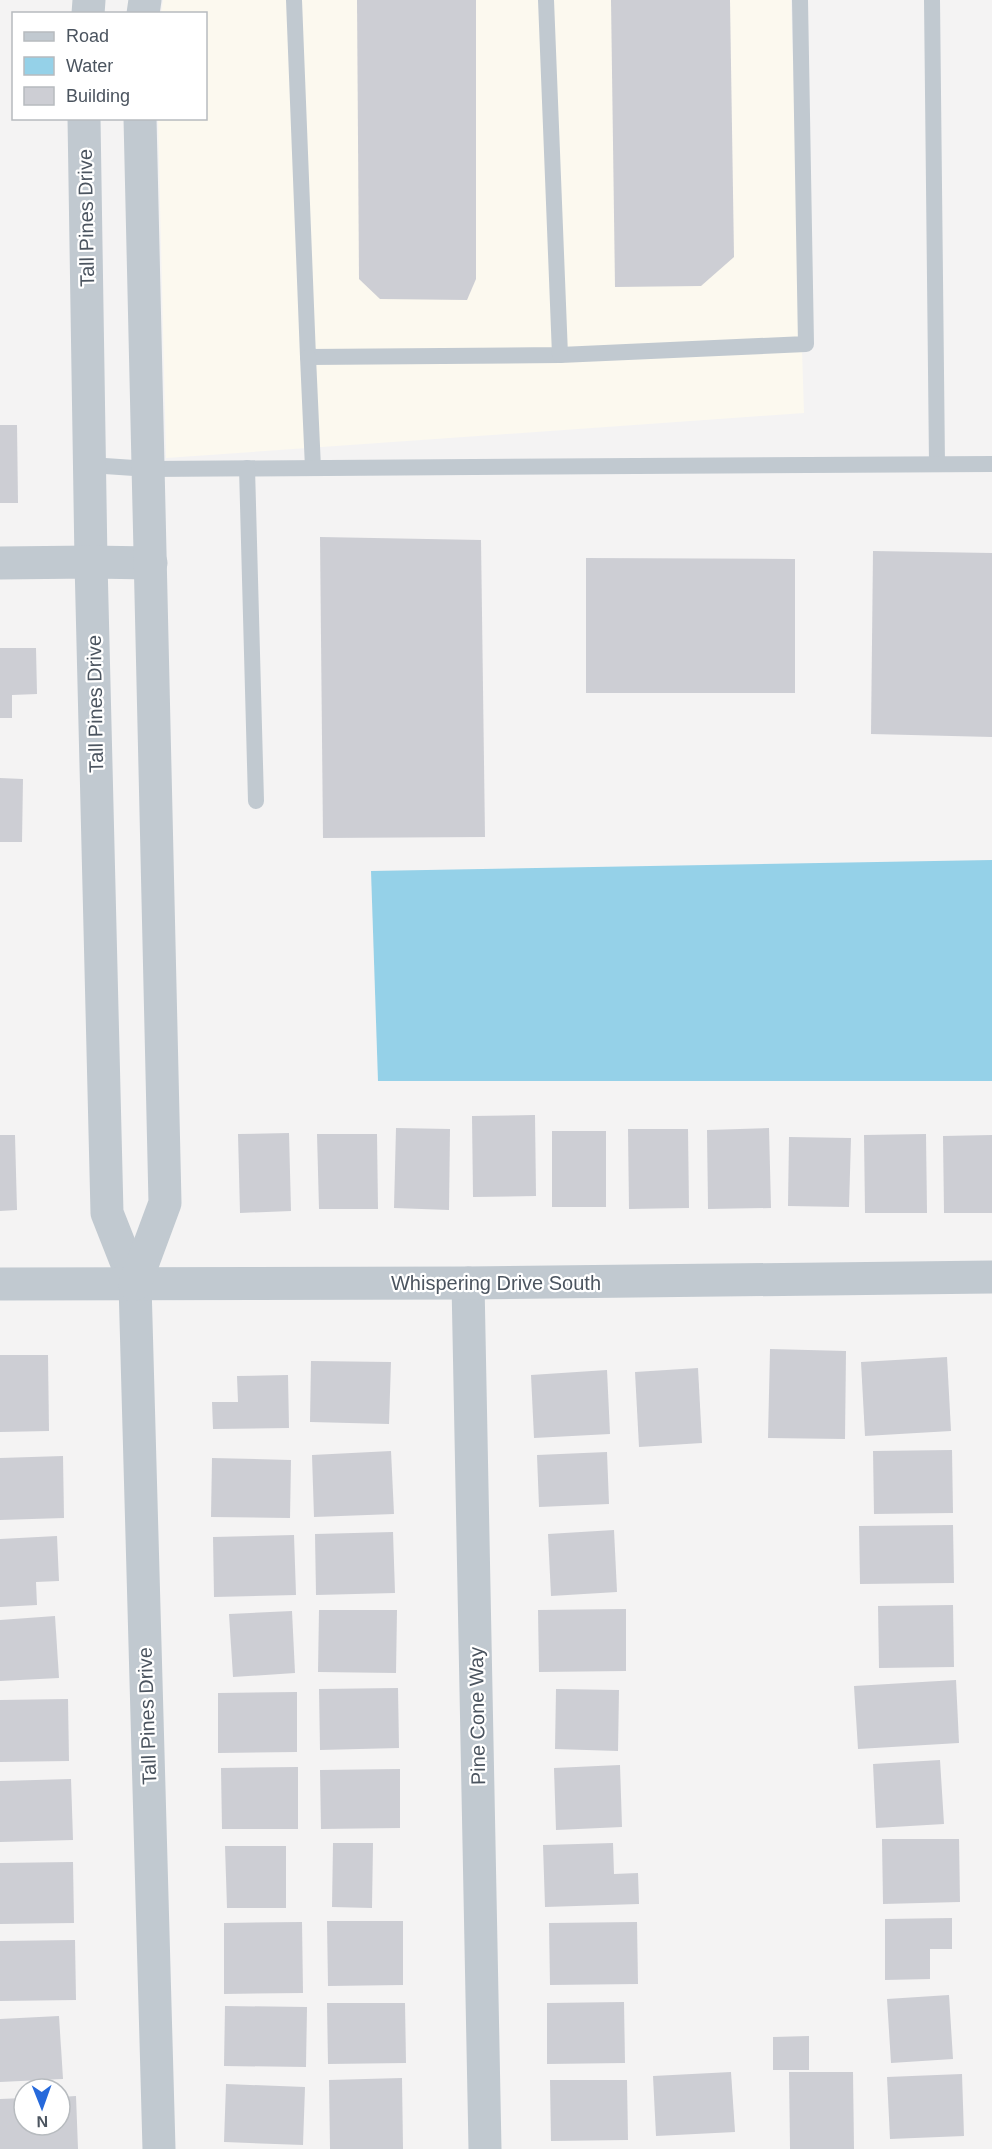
<svg xmlns="http://www.w3.org/2000/svg" width="992" height="2149" viewBox="0 0 992 2149" font-family="Arial,sans-serif">
  <style>
    .commercial { fill: #fcf9ef }
    .water { fill: #95d1e8 }
    .building { fill: #cdced4 }
    .lines { fill: none; stroke-linecap: round; stroke-linejoin: round }
    .service { stroke: #c1c9d0; stroke-width: 16 }
    .minor { stroke: #c1c9d0; stroke-width: 33 }
    .labels { text-anchor: middle; dominant-baseline: central; stroke-width: 4.5; stroke-linejoin: round; paint-order: stroke }
    .street-label { font-size: 20px; fill: #4b545f; stroke: #fff }
  </style>
  <rect width="100%" height="100%" fill="#f4f3f3"/>
  <!-- commercial -->
  <path class="commercial" d="M163,0h628l13,413 -638,45 -8,-339 48,-1v-104l-45,-1z"/>
  <!-- water -->
  <path class="water" d="M992,860v221h-614l-7,-210z"/>
  <!-- building -->
  <g class="building">
    <path d="M357,0h119v279l-9,21 -87,-1 -21,-20z"/>
    <path d="M611,0h119l4,257 -33,29 -86,1z"/>
    <path d="M0,425h17l1,78h-18z"/>
    <path d="M320,537l161,3 4,297 -162,1z"/>
    <path d="M873,551l119,2v184l-121,-3z"/>
    <path d="M586,558l209,1v134h-209z"/>
    <path d="M0,648h36l1,46 -25,1v23h-12z"/>
    <path d="M0,778l23,1 -1,63h-22z"/>
    <path d="M535,1115l1,81 -63,1 -1,-81z"/>
    <path d="M396,1128l54,1 -1,81 -55,-2z"/>
    <path d="M769,1128l2,80 -63,1 -1,-79z"/>
    <path d="M628,1129h60l1,79 -60,1z"/>
    <rect x="552" y="1131" width="54" height="76"/>
    <path d="M289,1133l2,78 -51,2 -2,-79z"/>
    <path d="M317,1134h60l1,75h-59z"/>
    <path d="M926,1134l1,79h-62l-1,-78z"/>
    <path d="M0,1135h15l2,75 -17,1z"/>
    <path d="M992,1135v78h-48l-1,-77z"/>
    <path d="M789,1137l62,1 -2,69 -61,-1z"/>
    <path d="M770,1349l76,2 -1,88 -77,-1z"/>
    <path d="M0,1355h48l1,76 -49,1z"/>
    <path d="M947,1357l4,74 -86,5 -4,-74z"/>
    <path d="M311,1361l80,1 -2,62 -79,-2z"/>
    <path d="M698,1368l4,75 -63,4 -4,-75z"/>
    <path d="M607,1370l3,64 -76,4 -3,-63z"/>
    <path d="M288,1375l1,53 -76,1 -1,-27h26l-1,-26z"/>
    <path d="M952,1450l1,63 -79,1 -1,-63z"/>
    <path d="M391,1451l3,63 -80,3 -2,-62z"/>
    <path d="M607,1452l2,52 -70,3 -2,-52z"/>
    <path d="M63,1456l1,62 -64,2v-62z"/>
    <path d="M212,1458l79,2 -1,58 -79,-1z"/>
    <path d="M953,1525l1,58 -94,1 -1,-58z"/>
    <path d="M614,1530l3,62 -66,4 -3,-62z"/>
    <path d="M393,1532l2,61 -79,2 -1,-61z"/>
    <path d="M294,1535l2,60 -82,2 -1,-60z"/>
    <path d="M57,1536l2,45 -23,1 1,23 -37,2v-68z"/>
    <path d="M953,1605l1,62 -75,1 -1,-62z"/>
    <path d="M626,1609v62l-87,1 -1,-62z"/>
    <path d="M319,1610h78l-1,63 -78,-1z"/>
    <path d="M292,1611l3,62 -62,4 -4,-63z"/>
    <path d="M55,1616l4,62 -59,3v-61z"/>
    <path d="M956,1680l3,63 -101,6 -4,-63z"/>
    <path d="M398,1688l1,60 -79,2 -1,-61z"/>
    <path d="M556,1689l63,1 -1,61 -63,-2z"/>
    <path d="M297,1692v60l-79,1v-60z"/>
    <path d="M68,1699l1,62 -69,1v-62z"/>
    <path d="M940,1760l4,64 -68,4 -3,-64z"/>
    <path d="M620,1765l2,62 -66,3 -2,-62z"/>
    <path d="M298,1767v62h-76l-1,-61z"/>
    <path d="M400,1769v59l-79,1 -1,-59z"/>
    <path d="M71,1779l2,61 -73,2v-61z"/>
    <path d="M882,1839h77l1,63 -77,2z"/>
    <path d="M333,1843h40l-1,65 -40,-1z"/>
    <path d="M613,1843l1,31 24,-1 1,31 -94,3 -2,-62z"/>
    <path d="M225,1846h61v62h-59z"/>
    <path d="M73,1862l1,61 -74,1v-61z"/>
    <path d="M952,1918v31h-22v30l-45,1v-61z"/>
    <path d="M327,1921h76v64l-75,1z"/>
    <path d="M302,1922l1,71 -79,1v-71z"/>
    <path d="M637,1922l1,62 -88,1 -1,-62z"/>
    <path d="M75,1940l1,60 -76,1v-60z"/>
    <path d="M949,1995l4,64 -62,4 -4,-64z"/>
    <path d="M624,2002l1,61 -78,1v-61z"/>
    <path d="M327,2003h78l1,60 -78,1z"/>
    <path d="M225,2006l82,1 -1,60 -82,-1z"/>
    <path d="M59,2016l4,63 -63,3v-63z"/>
    <path d="M809,2036v34h-36v-33z"/>
    <path d="M731,2072l4,60 -79,4 -3,-60z"/>
    <path d="M789,2072h64l1,77h-64z"/>
    <path d="M962,2074l2,62 -74,3 -3,-62z"/>
    <path d="M402,2078l1,71h-73l-1,-69z"/>
    <path d="M550,2080h77l1,60 -77,1z"/>
    <path d="M226,2084l79,3 -2,58 -79,-3z"/>
    <path d="M76,2096l2,53h-78v-50l24,-1v27h36v-28z"/>
  </g>
  <g class="lines">
    <!-- service -->
    <g class="service">
      <path d="M294,0l14,357 252,-2 246,-11 -6,-344"/>
      <path d="M546,0l14,355"/>
      <path d="M932,0l5,464"/>
      <path d="M308,357l5,111"/>
      <path d="M90,465l59,4 843,-5"/>
      <path d="M247,468l9,333"/>
    </g>
    <!-- minor -->
    <g class="minor">
      <path d="M88,14l1,-14"/>
      <path d="M143,14l2,-14"/>
      <path d="M84,118l7,444 16,651 28,71 24,865"/>
      <path d="M0,563l91,-1 60,1"/>
      <path d="M468,1283l17,866"/>
      <path d="M0,1284l468,-1 524,-6"/>
      <path d="M135,1284l30,-81 -25,-1085"/>
    </g>
  </g>
  <g class="labels">
    <!-- street labels -->
    <g class="street-label">
      <text transform="translate(86 218) rotate(-91)">Tall Pines Drive</text>
      <text transform="translate(95 704) rotate(-91)">Tall Pines Drive</text>
      <text x="496" y="1283">Whispering Drive South</text>
      <text transform="translate(147 1716) rotate(-92)">Tall Pines Drive</text>
      <text transform="translate(477 1716) rotate(-91)">Pine Cone Way</text>
    </g>
  </g>
  <!-- legend -->
  <rect x="12" y="12" width="195" height="108" fill="#ffffff" stroke="#b7bbbf" stroke-width="1.5"/>
  <rect x="24" y="32" width="30" height="9" fill="#c1c9d0" stroke="#b7bbbf" stroke-width="1.5"/>
  <text x="66" y="42" font-size="18" fill="#4b545f">Road</text>
  <rect x="24" y="57" width="30" height="18" fill="#95d1e8" stroke="#b7bbbf" stroke-width="1.5"/>
  <text x="66" y="72" font-size="18" fill="#4b545f">Water</text>
  <rect x="24" y="87" width="30" height="18" fill="#cdced4" stroke="#b7bbbf" stroke-width="1.5"/>
  <text x="66" y="102" font-size="18" fill="#4b545f">Building</text>
  <!-- north arrow -->
  <g transform="translate(42 2107) rotate(179)"><circle r="28" fill="#ffffff" stroke="#b7bbbf" stroke-width="1.5"/>
  <path d="M0-4.5L10 22L0 15L-10 22Z" fill="#2669db"/>
  <text y="-9" font-size="16" font-weight="bold" text-anchor="middle" fill="#4b545f">N</text>
  </g>
</svg>
